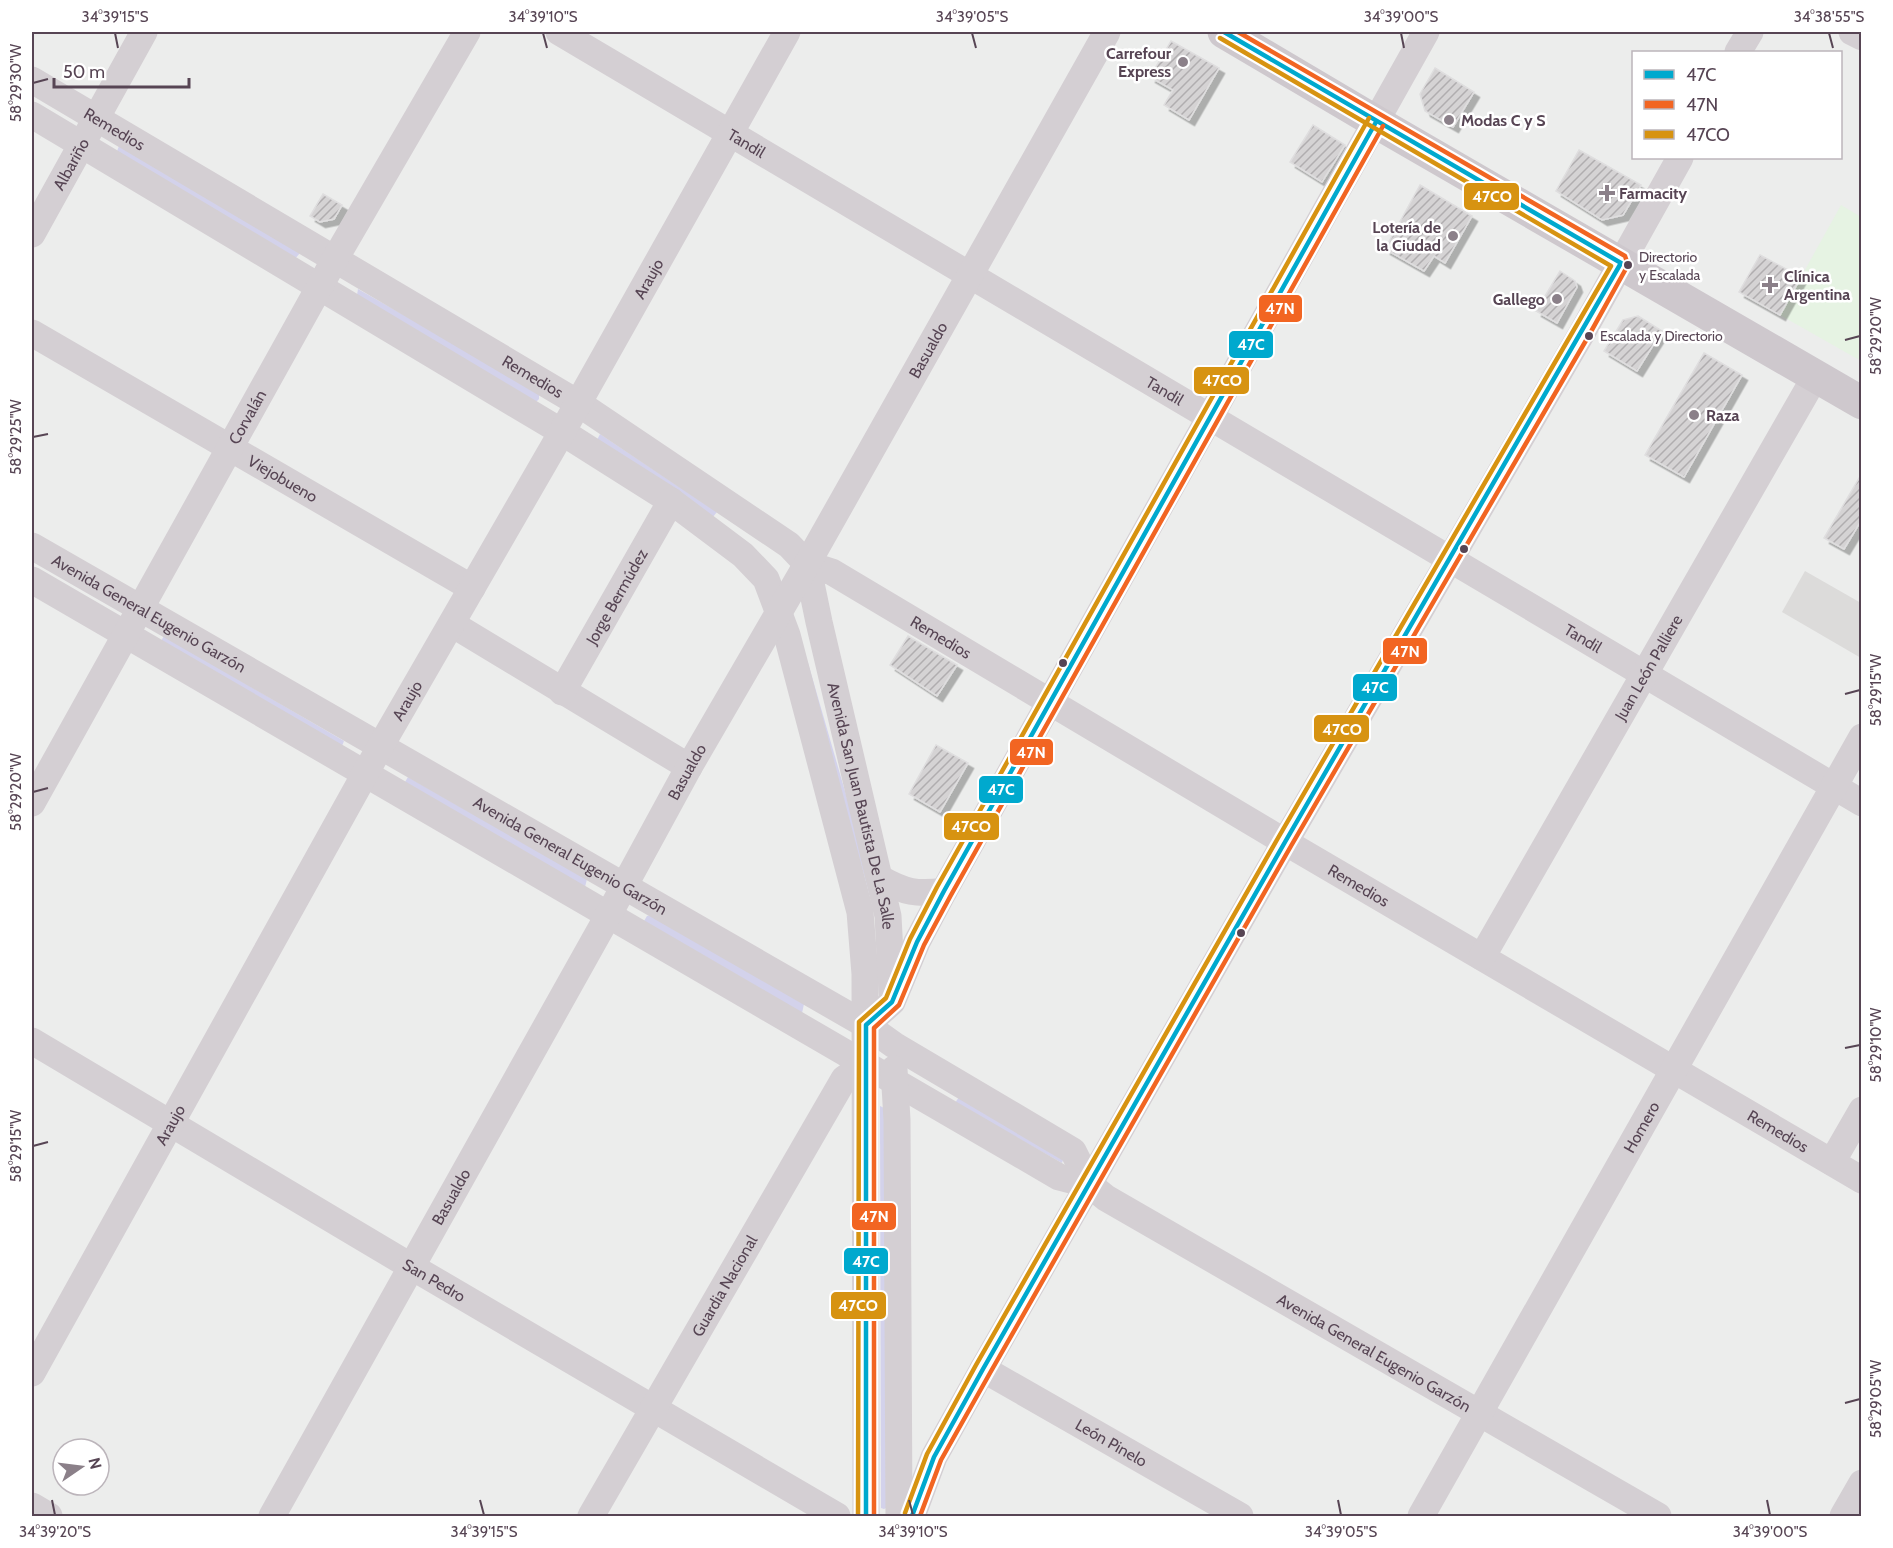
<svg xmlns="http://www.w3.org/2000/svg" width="1893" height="1548" viewBox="0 0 1893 1548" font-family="Cabin,sans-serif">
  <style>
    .education { fill: #dcdbda }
    .medical { fill: #e6f3e3 }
    .green { fill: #d3d2eb }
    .building { fill: url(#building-hatch); stroke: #dfdedf; stroke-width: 1.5; filter: url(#shadow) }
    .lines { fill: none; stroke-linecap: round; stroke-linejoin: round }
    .minor { stroke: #d4cfd3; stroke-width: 27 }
    .major { stroke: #cec8cd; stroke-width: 33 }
    .bus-1-casing { stroke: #fff; stroke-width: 9 }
    .bus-2-casing { stroke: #fff; stroke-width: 9 }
    .bus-3-casing { stroke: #fff; stroke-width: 9 }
    .bus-1 { stroke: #00a9ce; stroke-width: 4.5 }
    .bus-2 { stroke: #f26522; stroke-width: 4.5 }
    .bus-3 { stroke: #d79311; stroke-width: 4.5 }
    .ticks { fill: none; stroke: #574554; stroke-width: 2 }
    .poi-dot { fill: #8b8089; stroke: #fff; stroke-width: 2 }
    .bus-dot { fill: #574554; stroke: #fff; stroke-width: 2 }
    .labels { text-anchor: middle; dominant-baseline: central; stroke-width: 5; stroke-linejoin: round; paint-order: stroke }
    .bus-label { font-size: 14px; fill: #574554; stroke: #fff; text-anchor: start }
    .poi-label { font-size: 16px; font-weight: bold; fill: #574554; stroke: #fff; text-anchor: start }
    .street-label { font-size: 16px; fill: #574554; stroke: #fff }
    .line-badge { stroke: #fff; stroke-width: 2 }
    .badge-label { font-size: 16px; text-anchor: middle; font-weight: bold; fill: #fff }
    .neatline { fill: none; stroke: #574554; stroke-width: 2 }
    .ticks-label { font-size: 15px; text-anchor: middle; fill: #574554 }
  </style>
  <defs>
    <pattern id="building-hatch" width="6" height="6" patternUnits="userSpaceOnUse" patternTransform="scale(1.5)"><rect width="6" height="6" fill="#d5d3d4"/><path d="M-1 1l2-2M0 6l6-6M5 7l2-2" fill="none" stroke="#b0adaf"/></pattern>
    <filter id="shadow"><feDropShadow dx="5.5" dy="5.5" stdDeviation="0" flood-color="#0004"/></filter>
  </defs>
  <rect width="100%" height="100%" fill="#ecedec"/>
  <!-- education -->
  <path class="education" d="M1805,571l56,32v55l-79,-46z"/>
  <!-- medical -->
  <path class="medical" d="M1841,205l20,12v144l-81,-46z"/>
  <!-- green -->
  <g class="green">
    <path d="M119,146l181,107 -6,7 -178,-106z"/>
    <path d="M358,289l181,103v7l-4,4 -178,-108z"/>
    <path d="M600,434l117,78 -5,6 -115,-78z"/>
    <path d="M164,636l180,105 -2,5 -181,-105z"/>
    <path d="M808,663l73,253 -4,4 -74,-256z"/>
    <path d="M408,777l179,102 -2,8 -180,-105z"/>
    <path d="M652,915l152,89 -2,9 -158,-92 3,-5z"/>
    <path d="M959,1097l104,63 -1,3 -107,-60z"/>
    <path d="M880,1106l6,3v399l-2,1 -3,-1z"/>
  </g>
  <!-- building -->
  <g class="building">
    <path d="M1171,41l48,27 -30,52 -25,-15 9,-15 -23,-13z"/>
    <path d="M1435,68l39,24 -21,35 -28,-16 -5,-17z"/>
    <path d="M1313,125l32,20 -23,37 -32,-20z"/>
    <path d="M1579,150l62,35 -18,30 -21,5 -46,-29z"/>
    <path d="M1420,185l52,31 -27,47 -11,-7 -10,15 -39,-22z"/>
    <path d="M323,194l19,11 -8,14 -14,3 -10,-6z"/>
    <path d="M1760,255l41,22 -21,38 -41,-23z"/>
    <path d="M1560,271l15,10 2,6 -20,36 -21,-12z"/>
    <path d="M1638,316l24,15 -25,40 -33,-20 19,-31z"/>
    <path d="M1704,353l38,22 -58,102 -39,-22z"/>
    <path d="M1862,473v46l-18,30 -20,-11z"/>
    <path d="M908,636l49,29 -20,31 -47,-31z"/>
    <path d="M936,745l32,18 -28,49 -31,-18z"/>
  </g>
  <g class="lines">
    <!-- minor -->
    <g class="minor">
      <path id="s1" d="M559,32l1303,771"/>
      <path d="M1852,32l10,5"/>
      <path d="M1738,52l12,-20"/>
      <path id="s2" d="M32,80l546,323 211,142 18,19 25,8 453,270 577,338"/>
      <path d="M32,115l530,317 109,69 72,54 23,24 21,56 73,277 5,62 1,542"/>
      <path id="s3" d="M32,234l112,-202"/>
      <path id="s4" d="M32,333l440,255"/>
      <path id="s5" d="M32,546l834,479 28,20 179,106 17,34"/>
      <path id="s6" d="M807,564l12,58 69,294 4,76"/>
      <path id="s7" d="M32,580l1027,597 31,8 16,13 552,318"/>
      <path d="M452,624l237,143"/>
      <path id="s8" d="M562,692l109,-191"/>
      <path id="s9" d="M32,803l303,-544 132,-227"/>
      <path d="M881,879c23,13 36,16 63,12"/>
      <path id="s10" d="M1482,957l333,-580"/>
      <path d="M866,1025l26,-23 25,-60 27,-51 482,-859"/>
      <path id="s11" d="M32,1041l380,226 425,249"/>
      <path d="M894,1069l3,51 2,396"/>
      <path d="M1832,1162l30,-52"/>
      <path id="s12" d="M983,1369l257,147"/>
      <path id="s13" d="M32,1373l348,-626 182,-315 225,-400"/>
      <path d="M32,1506l17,10"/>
      <path id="s14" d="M272,1516l337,-602 80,-147 118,-203 300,-532"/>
      <path id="s15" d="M591,1516l253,-437 22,-15"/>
      <path d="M912,1516l22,-59 49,-88 302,-527 297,-509 98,-175"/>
      <path id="s16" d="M1421,1516l441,-779"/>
      <path d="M1843,1516l19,-33"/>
    </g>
    <!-- major -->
    <path class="major" d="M1224,32l152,90 486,281"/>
    <!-- bus-1 casing -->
    <g class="bus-1-casing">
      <g id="bus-1">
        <path d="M866,1516v-491l26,-23 25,-60 27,-51 432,-769"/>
        <path d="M912,1516l22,-59 49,-88 302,-527 336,-579 -397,-231"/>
      </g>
    </g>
    <!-- bus-2 casing -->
    <g class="bus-2-casing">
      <g id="bus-2">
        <path d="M874,1516v-488l25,-23 25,-60 27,-50 432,-769"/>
        <path d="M920,1516l21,-56 49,-87 301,-527 297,-509 40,-72 -3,-9 -387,-224"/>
      </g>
    </g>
    <!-- bus-3 casing -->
    <g class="bus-3-casing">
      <g id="bus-3">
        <path d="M905,1513l22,-59 49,-89 302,-527 333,-572 -391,-228"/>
        <path d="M858,1516l1,-494 27,-24 24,-59 27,-52 432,-769"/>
      </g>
    </g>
    <!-- bus-1 -->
    <use href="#bus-1" class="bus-1"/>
    <!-- bus-2 -->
    <use href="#bus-2" class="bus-2"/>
    <!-- bus-3 -->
    <use href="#bus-3" class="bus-3"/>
  </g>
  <!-- ticks -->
  <path class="ticks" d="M115,33l3,15M543,33l4,15M972,33l4,15M1401,33l3,15M1829,33l4,15M33,83l15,-4M1845,340l15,-4M33,437l15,-3M1845,694l15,-4M33,792l15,-4M1845,1048l15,-3M33,1146l15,-4M1845,1403l15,-4M52,1500l3,15M480,1500l4,15M909,1500l4,15M1338,1500l3,15M1767,1500l3,15"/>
  <!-- markers -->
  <g class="poi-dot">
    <circle cx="1183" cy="62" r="6"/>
    <circle cx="1449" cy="120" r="6"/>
    <path d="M1604 184h6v6h6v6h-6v6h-6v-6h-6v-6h6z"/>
    <circle cx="1453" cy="236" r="6"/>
    <path d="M1767 276h6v6h6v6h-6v6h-6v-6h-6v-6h6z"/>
    <circle cx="1557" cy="299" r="6"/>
    <circle cx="1694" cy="415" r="6"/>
  </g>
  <g class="bus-dot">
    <circle cx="1628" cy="265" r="5"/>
    <circle cx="1589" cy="336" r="5"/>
    <circle cx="1464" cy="549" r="5"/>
    <circle cx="1063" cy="663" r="5"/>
    <circle cx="1241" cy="933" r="5"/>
  </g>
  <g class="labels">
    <!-- bus labels -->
    <g class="bus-label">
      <text x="1639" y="257">Directorio<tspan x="1639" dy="18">y Escalada</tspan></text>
      <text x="1600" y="336">Escalada y Directorio</text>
    </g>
    <!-- poi labels -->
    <g class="poi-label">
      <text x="1171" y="53" text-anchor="end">Carrefour<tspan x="1171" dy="18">Express</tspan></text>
      <text x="1461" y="120">Modas C y S</text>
      <text x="1619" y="193">Farmacity</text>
      <text x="1441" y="227" text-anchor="end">Lotería de<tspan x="1441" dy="18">la Ciudad</tspan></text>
      <text x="1784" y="276">Clínica<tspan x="1784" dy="18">Argentina</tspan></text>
      <text x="1545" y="299" text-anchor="end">Gallego</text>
      <text x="1706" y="415">Raza</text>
    </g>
    <!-- street labels -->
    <g class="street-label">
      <text stroke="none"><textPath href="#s2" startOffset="96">Remedios</textPath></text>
      <text stroke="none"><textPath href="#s1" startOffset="218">Tandil</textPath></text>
      <text stroke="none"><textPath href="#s3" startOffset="80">Albariño</textPath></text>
      <text stroke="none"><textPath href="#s13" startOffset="1256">Araujo</textPath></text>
      <text stroke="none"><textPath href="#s14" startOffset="1338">Basualdo</textPath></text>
      <text stroke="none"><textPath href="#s2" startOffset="582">Remedios</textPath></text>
      <text stroke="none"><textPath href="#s1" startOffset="704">Tandil</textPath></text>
      <text stroke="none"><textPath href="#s9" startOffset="442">Corvalán</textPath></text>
      <text stroke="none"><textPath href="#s4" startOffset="290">Viejobueno</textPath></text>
      <text stroke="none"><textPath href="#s8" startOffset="110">Jorge Bermúdez</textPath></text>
      <text stroke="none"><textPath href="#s5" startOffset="135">Avenida General Eugenio Garzón</textPath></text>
      <text stroke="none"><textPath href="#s2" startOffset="1068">Remedios</textPath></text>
      <text stroke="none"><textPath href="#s1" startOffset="1190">Tandil</textPath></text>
      <text stroke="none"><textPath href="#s10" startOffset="334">Juan León Palliere</textPath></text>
      <text stroke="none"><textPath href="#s13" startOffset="770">Araujo</textPath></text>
      <text stroke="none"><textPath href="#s14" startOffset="852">Basualdo</textPath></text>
      <text stroke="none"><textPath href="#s6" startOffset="248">Avenida San Juan Bautista De La Salle</textPath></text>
      <text stroke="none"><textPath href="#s5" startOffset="621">Avenida General Eugenio Garzón</textPath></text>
      <text stroke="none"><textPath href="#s2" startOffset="1554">Remedios</textPath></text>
      <text stroke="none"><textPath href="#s13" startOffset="284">Araujo</textPath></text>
      <text stroke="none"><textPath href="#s16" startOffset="447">Homero</textPath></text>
      <text stroke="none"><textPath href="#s2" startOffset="2040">Remedios</textPath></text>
      <text stroke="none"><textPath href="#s14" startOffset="366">Basualdo</textPath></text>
      <text stroke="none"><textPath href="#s11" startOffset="468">San Pedro</textPath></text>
      <text stroke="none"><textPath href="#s15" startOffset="266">Guardia Nacional</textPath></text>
      <text stroke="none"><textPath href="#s7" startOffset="1550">Avenida General Eugenio Garzón</textPath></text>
      <text stroke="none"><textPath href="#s12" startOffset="148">León Pinelo</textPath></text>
    </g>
  </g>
  <g class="line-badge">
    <rect x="1463" y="182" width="57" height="29" rx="6" fill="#d79311"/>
    <rect x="1258" y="294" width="45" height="29" rx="6" fill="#f26522"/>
    <rect x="1228" y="330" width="46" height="29" rx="6" fill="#00a9ce"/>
    <rect x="1193" y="366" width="57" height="29" rx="6" fill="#d79311"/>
    <rect x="1382" y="637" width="46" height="28" rx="6" fill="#f26522"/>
    <rect x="1352" y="673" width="46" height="29" rx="6" fill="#00a9ce"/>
    <rect x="1313" y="714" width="57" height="29" rx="6" fill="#d79311"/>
    <rect x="1009" y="738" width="45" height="28" rx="6" fill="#f26522"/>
    <rect x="978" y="775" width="46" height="29" rx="6" fill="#00a9ce"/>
    <rect x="943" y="812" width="57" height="29" rx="6" fill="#d79311"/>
    <rect x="851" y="1202" width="46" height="29" rx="6" fill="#f26522"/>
    <rect x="843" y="1247" width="46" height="28" rx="6" fill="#00a9ce"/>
    <rect x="830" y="1291" width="57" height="29" rx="6" fill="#d79311"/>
  </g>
  <g class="badge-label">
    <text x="1492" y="202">47CO</text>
    <text x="1280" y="314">47N</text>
    <text x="1251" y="350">47C</text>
    <text x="1222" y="386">47CO</text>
    <text x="1405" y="657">47N</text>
    <text x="1375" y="693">47C</text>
    <text x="1342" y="735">47CO</text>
    <text x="1031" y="758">47N</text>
    <text x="1001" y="795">47C</text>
    <text x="971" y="832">47CO</text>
    <text x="874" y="1222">47N</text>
    <text x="866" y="1267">47C</text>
    <text x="858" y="1311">47CO</text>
  </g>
  <!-- border -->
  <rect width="1893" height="1548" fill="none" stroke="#ffffff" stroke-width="66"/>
  <!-- legend -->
  <rect x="1632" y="51" width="210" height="108" fill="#ffffff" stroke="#bcb5bb" stroke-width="1.5"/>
  <rect x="1644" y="70" width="30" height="9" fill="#00a9ce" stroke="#bcb5bb" stroke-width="1.5"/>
  <text x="1686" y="81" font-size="18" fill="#574554">47C</text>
  <rect x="1644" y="100" width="30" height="9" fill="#f26522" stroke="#bcb5bb" stroke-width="1.5"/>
  <text x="1686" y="111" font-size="18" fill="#574554">47N</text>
  <rect x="1644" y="130" width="30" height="9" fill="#d79311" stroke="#bcb5bb" stroke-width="1.5"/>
  <text x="1686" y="141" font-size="18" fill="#574554">47CO</text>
  <!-- north arrow -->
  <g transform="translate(81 1467) rotate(76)"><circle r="28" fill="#ffffff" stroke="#bcb5bb" stroke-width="1.5"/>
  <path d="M0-4.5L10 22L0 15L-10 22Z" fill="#8b8089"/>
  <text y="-9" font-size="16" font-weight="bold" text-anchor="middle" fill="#574554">N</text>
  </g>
  <!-- scale -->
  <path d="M54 78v9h135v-9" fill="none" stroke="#574554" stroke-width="3"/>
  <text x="63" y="78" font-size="18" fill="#574554" stroke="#ffffff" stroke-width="4.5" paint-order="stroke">50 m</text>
  <rect x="33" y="33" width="1827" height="1482" class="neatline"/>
  <g class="ticks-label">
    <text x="115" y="22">34°39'15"S</text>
    <text x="543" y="22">34°39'10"S</text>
    <text x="972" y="22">34°39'05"S</text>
    <text x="1401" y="22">34°39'00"S</text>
    <text x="1829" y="22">34°38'55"S</text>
    <text transform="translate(16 83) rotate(-90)" y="5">58°29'30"W</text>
    <text transform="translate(1876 336) rotate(-90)" y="5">58°29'20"W</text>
    <text transform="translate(16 437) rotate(-90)" y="5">58°29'25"W</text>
    <text transform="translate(1876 690) rotate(-90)" y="5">58°29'15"W</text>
    <text transform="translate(16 792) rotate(-90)" y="5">58°29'20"W</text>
    <text transform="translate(1876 1045) rotate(-90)" y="5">58°29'10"W</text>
    <text transform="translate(16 1146) rotate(-90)" y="5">58°29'15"W</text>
    <text transform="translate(1876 1399) rotate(-90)" y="5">58°29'05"W</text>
    <text x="55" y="1537">34°39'20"S</text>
    <text x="484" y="1537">34°39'15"S</text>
    <text x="913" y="1537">34°39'10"S</text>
    <text x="1341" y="1537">34°39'05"S</text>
    <text x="1770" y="1537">34°39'00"S</text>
  </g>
</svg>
